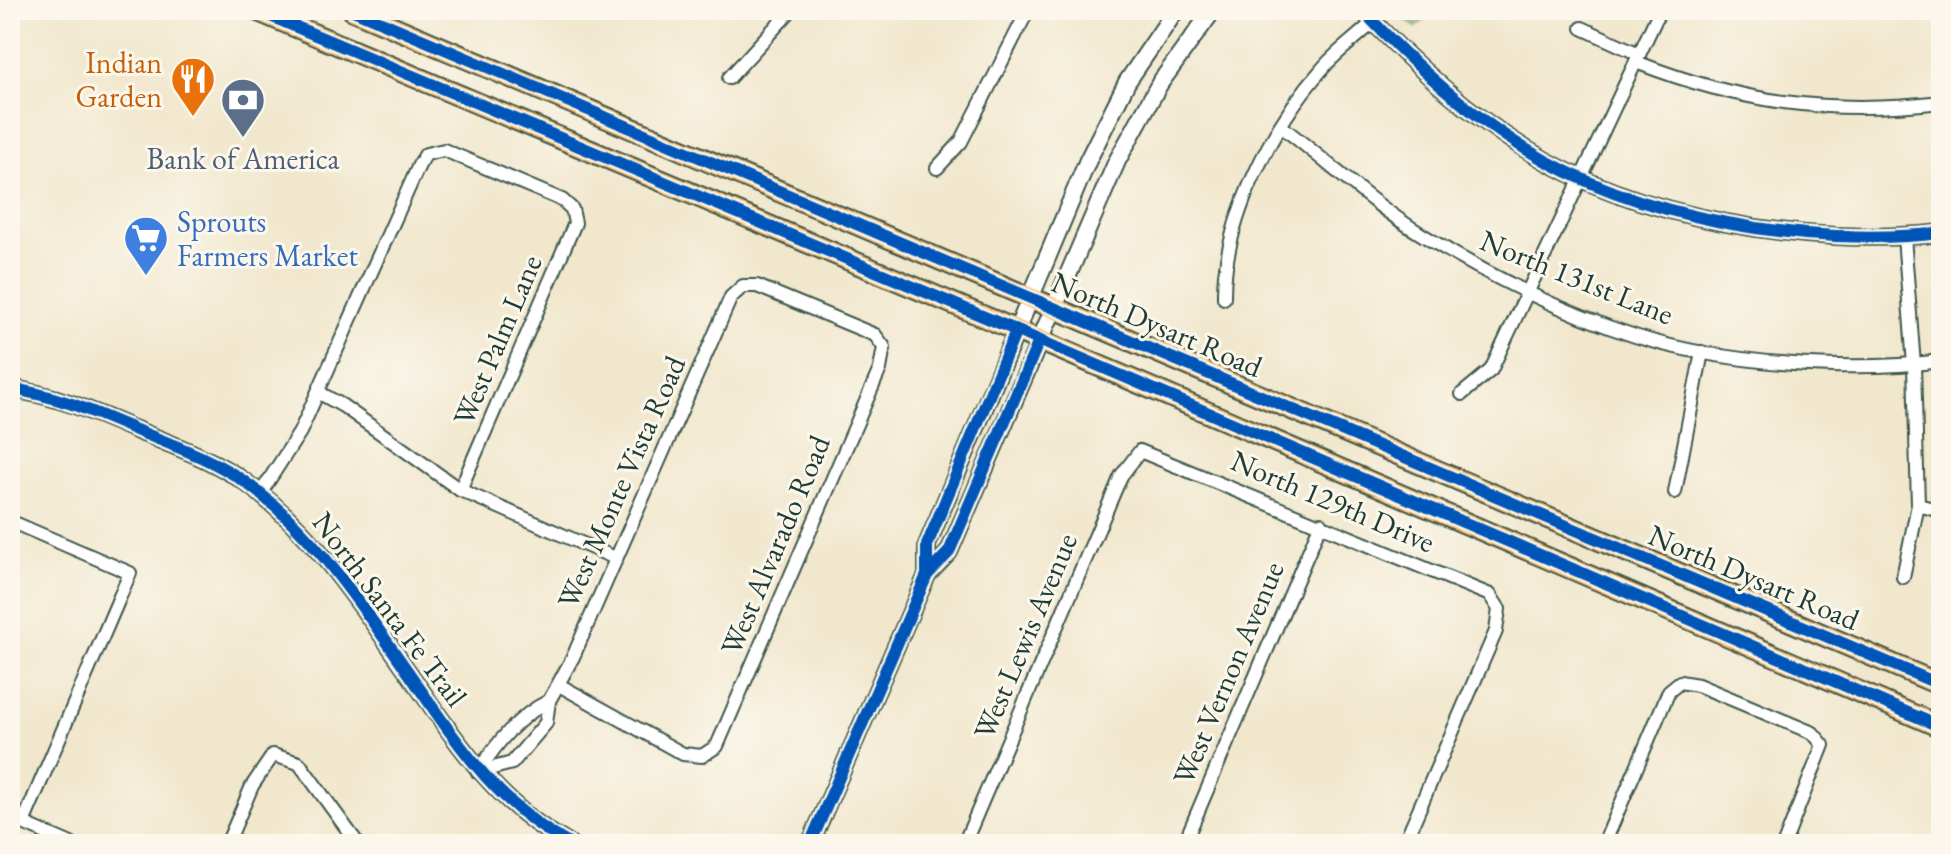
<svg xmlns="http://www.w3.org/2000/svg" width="1951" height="854" viewBox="0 0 1951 854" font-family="'EB Garamond',serif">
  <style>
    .green { fill: #9cd486; stroke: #5e885d; stroke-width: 2 }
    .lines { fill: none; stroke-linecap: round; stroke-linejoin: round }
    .minor-casing { stroke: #3e564b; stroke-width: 16 }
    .tertiary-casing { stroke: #3e564b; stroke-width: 20 }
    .primary-casing { stroke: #3e564b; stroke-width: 24 }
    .minor { stroke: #fff; stroke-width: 12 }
    .tertiary { stroke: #fff; stroke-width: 16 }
    .primary { stroke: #fbbd6e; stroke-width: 20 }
    .cycleway-casing { stroke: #fbf7ec; stroke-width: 17 }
    .cycleway { stroke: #0057b8; stroke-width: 12 }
    .labels { text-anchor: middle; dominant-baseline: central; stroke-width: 6; stroke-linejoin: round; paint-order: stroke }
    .food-label { font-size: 30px; fill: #c56008; stroke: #fbf7ec; text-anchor: end }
    .service-label { font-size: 30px; fill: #4e5e75; stroke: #fbf7ec }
    .shop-label { font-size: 30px; fill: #366cbe; stroke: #fbf7ec; text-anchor: start }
    .street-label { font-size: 30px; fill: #1f3d34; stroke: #fbf7ec }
  </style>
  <rect width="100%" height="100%" fill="#fbf7ec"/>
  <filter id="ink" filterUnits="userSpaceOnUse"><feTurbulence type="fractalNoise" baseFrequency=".0125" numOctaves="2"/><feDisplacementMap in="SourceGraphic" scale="16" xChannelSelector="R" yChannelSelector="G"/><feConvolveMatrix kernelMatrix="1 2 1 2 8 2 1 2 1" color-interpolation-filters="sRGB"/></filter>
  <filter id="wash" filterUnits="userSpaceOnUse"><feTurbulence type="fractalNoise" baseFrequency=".006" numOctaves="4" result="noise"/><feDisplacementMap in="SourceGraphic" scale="32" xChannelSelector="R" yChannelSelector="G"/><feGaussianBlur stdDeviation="1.8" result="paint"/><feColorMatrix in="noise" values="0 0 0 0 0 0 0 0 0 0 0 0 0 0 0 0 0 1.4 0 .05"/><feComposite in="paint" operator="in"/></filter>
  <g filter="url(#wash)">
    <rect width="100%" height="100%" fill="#f1e7cd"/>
    <!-- green -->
    <path class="green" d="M1394,10h40l-18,17z"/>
  </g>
  <g filter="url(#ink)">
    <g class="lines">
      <!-- minor casing -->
      <g class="minor-casing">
        <g id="minor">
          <path d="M1582,28l57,26"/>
          <path d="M1636,62c104,41 194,53 305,40"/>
          <path d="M729,78l62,-68"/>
          <path d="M1282,127c46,35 90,77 139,107 64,40 142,79 214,102 87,28 215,37 306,25"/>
          <path d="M937,168l24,-26 67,-132"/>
          <path d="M1224,298c-1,-77 48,-173 99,-230 14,-17 34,-30 50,-46"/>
          <path d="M318,392l25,14 117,84 155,68"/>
          <path d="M1462,394l29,-24 169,-360"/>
          <path d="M1675,492l27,-140"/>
          <path d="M260,494l40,-62 119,-267 7,-11 18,-4 118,50 10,9 3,14 -115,267"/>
          <path d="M1918,505l23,6"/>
          <path d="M10,521l120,52 -107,250 48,21"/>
          <path d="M1903,577l15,-72 -4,-140 -10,-128"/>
          <path d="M478,772l34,-9 34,-40 3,-22 24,-44 158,-360 12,-11h14l118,49 9,12 -4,22 -163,377 -15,10 -19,-2 -124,-69"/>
          <path d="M478,772c18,-28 40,-56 71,-71"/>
          <path d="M227,844l25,-58 21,-31 26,8 59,81"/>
          <path d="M964,844l157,-368 19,-25 350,144 9,14 -3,22 -92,213"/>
          <path d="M1184,844l137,-321"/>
          <path d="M1604,844l65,-153 11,-9 18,3 115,48 10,12 -39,99"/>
        </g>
      </g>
      <!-- tertiary casing -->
      <g class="tertiary-casing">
        <g id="tertiary">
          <path d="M1362,10c49,52 101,100 162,138 112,71 286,100 417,85"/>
          <path d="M10,389c44,5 86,24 126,41 36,15 77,29 109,52 69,50 113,119 161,187 49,70 87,133 163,175"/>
          <path d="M927,575v-30l161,-385 39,-78 49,-72"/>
          <path d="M810,844l117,-269 22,-23 168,-391 43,-78 53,-73"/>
        </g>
      </g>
      <!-- primary casing -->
      <g class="primary-casing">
        <g id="primary">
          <path d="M256,10l743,313 942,404"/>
          <path d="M353,10l1588,675"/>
        </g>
      </g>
      <!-- minor -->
      <use href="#minor" class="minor"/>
      <!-- tertiary -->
      <use href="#tertiary" class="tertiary"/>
      <!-- primary -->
      <use href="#primary" class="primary"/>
      <!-- cycleway casing -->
      <g class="cycleway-casing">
        <g id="cycleway">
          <path d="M256,10l743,313 942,404"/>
          <path d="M353,10l1588,675"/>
          <path d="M1362,10c49,52 101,100 162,138 112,71 286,100 417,85"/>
          <path d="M10,389c44,5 86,24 126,41 36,15 77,29 109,52 69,50 113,119 161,187 49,70 87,133 163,175"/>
          <path d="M927,575v-30l89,-214"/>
          <path d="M810,844l117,-269 22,-23 90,-211"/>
        </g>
      </g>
      <!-- cycleway -->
      <use href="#cycleway" class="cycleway"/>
    </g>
  </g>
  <!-- icons -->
  <defs>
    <g id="restaurant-pin" transform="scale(2.3)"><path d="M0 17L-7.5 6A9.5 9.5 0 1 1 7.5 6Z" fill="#e8710a" stroke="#fbf7ec"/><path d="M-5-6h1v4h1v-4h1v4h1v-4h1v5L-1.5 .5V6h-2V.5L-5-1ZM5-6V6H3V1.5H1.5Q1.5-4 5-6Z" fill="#fff"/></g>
    <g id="bank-pin" transform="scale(2.3)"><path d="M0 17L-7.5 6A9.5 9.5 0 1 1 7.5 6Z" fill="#5c6f8a" stroke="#fbf7ec"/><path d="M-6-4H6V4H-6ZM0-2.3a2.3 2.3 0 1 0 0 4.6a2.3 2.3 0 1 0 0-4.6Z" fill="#fff"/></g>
    <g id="supermarket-pin" transform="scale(2.3)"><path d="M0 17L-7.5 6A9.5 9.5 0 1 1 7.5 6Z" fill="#3f7fe0" stroke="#fbf7ec"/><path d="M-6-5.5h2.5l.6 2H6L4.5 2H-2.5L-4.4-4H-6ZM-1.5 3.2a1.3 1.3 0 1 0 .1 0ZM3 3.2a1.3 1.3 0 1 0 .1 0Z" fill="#fff"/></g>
  </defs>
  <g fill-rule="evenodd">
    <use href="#restaurant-pin" x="193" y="79"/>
    <use href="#bank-pin" x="243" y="100"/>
    <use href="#supermarket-pin" x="146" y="238"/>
  </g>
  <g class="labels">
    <!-- food labels -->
    <g class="food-label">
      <text x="162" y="62">Indian<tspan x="162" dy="34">Garden</tspan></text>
    </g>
    <!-- service labels -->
    <g class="service-label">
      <text x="243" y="158">Bank of America</text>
    </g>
    <!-- shop labels -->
    <g class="shop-label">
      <text x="177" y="221">Sprouts<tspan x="177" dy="34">Farmers Market</tspan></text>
    </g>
    <!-- street labels -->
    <g class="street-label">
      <text transform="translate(1577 277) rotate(22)">North 131st Lane</text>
      <text transform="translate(1157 324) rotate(23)">North Dysart Road</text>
      <text transform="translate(497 340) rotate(-67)">West Palm Lane</text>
      <text transform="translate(621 482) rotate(-66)">West Monte Vista Road</text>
      <text transform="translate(1333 501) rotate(23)">North 129th Drive</text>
      <text transform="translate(775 545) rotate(-67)">West Alvarado Road</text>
      <text transform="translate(1754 577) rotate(23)">North Dysart Road</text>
      <text transform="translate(390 609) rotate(53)">North Santa Fe Trail</text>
      <text transform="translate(1025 636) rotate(-67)">West Lewis Avenue</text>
      <text transform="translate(1228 673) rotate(-67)">West Vernon Avenue</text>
    </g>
  </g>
  <!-- margin -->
  <rect width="1951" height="854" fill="none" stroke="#fbf7ec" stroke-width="40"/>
</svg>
